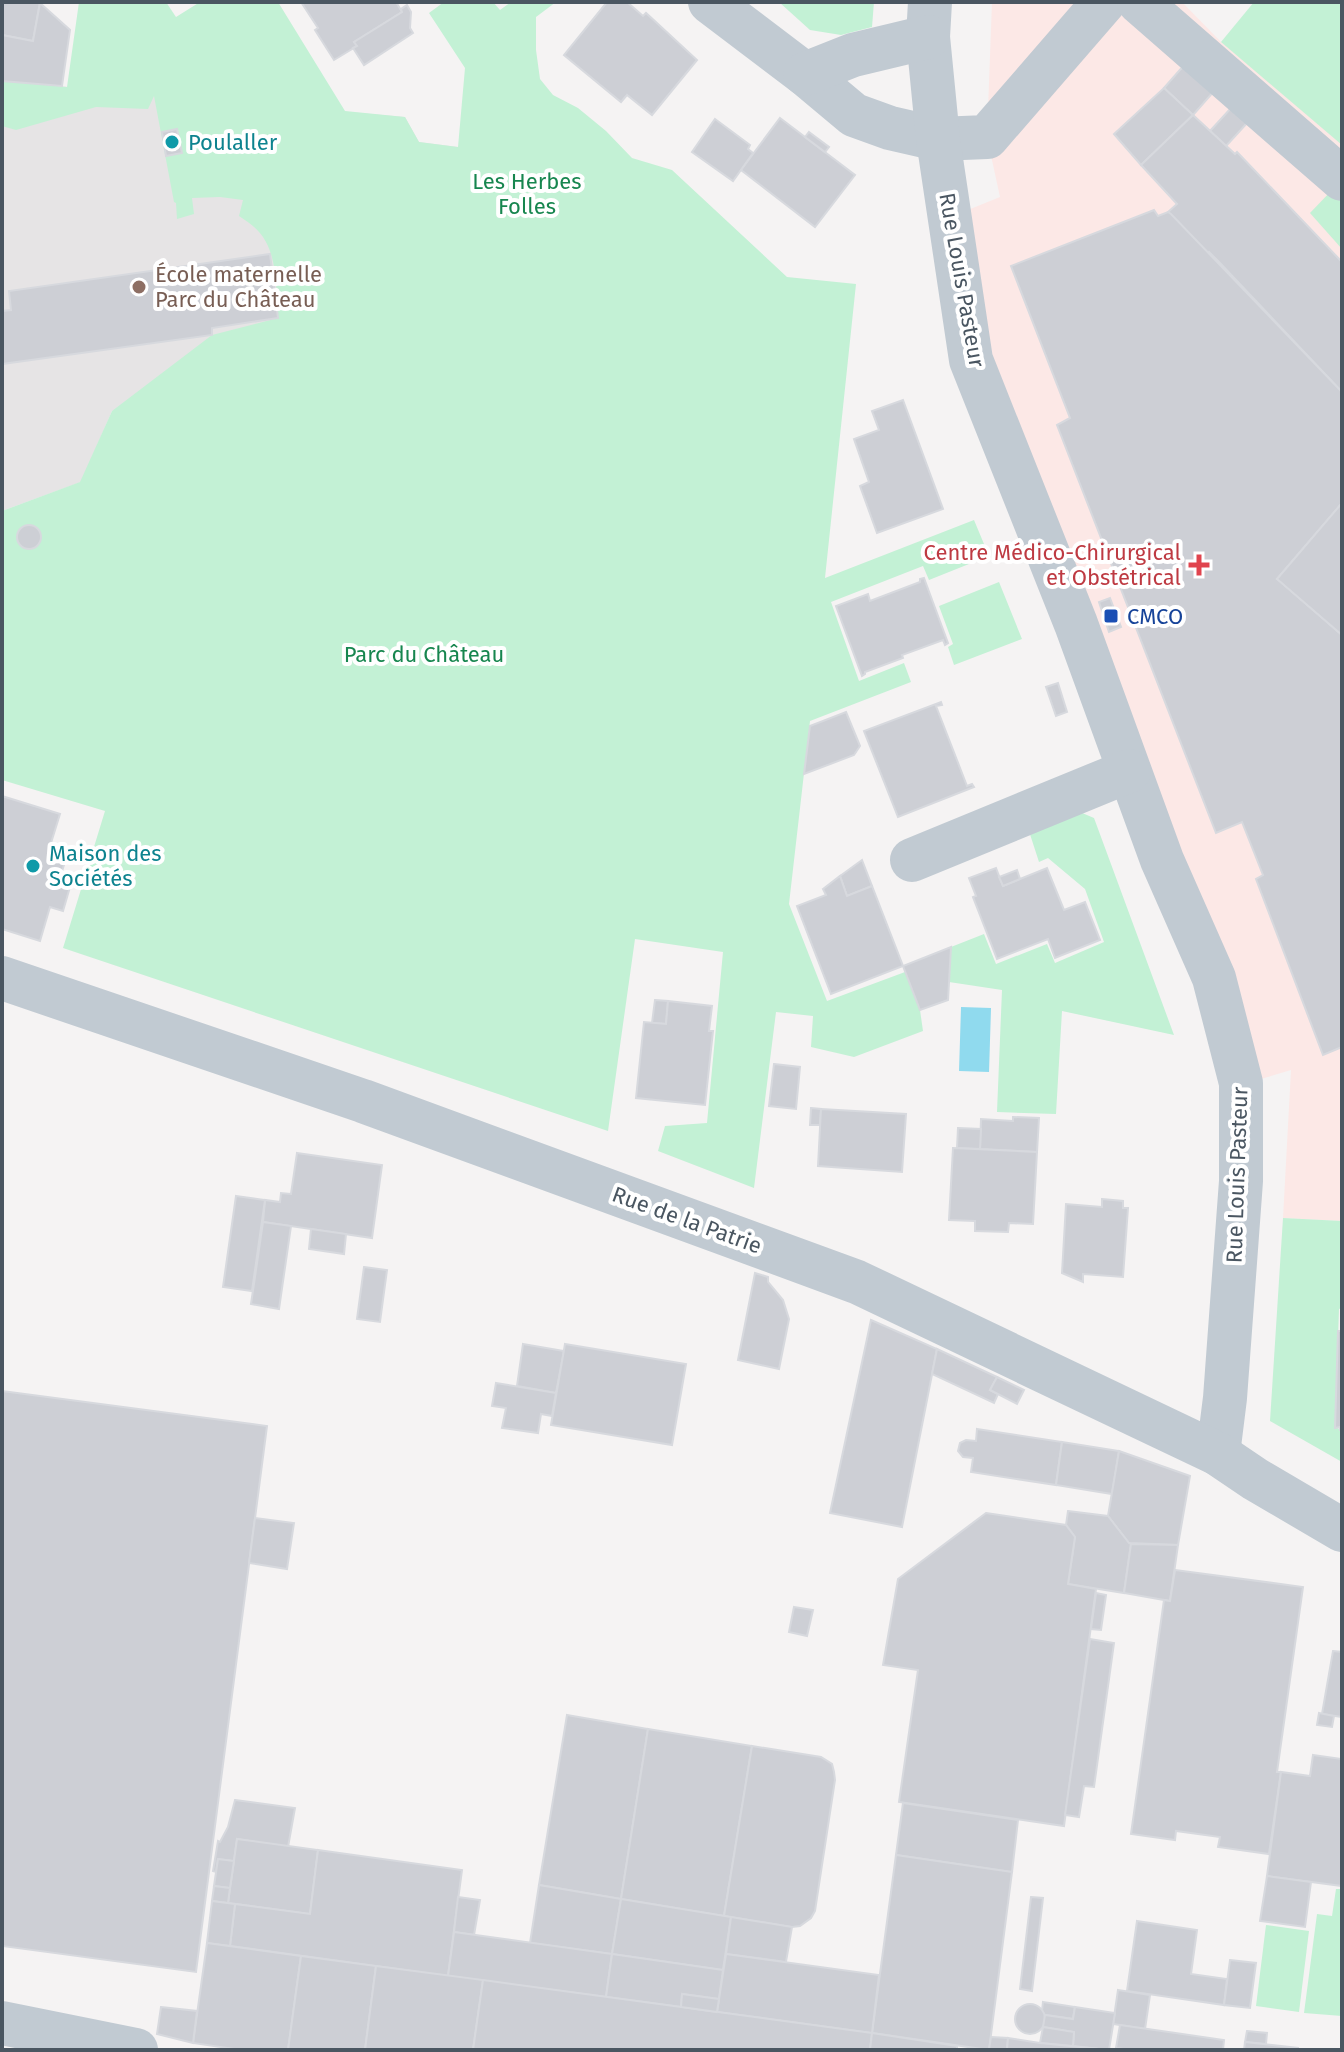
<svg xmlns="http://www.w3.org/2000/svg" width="1344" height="2052" viewBox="0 0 1344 2052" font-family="'Fira Sans',sans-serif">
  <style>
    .education { fill: #e6e4e5 }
    .medical { fill: #fce8e6 }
    .green { fill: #c3f1d5 }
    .water { fill: #90daee }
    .building { fill: #cdcfd5; stroke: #d7d9de; stroke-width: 2 }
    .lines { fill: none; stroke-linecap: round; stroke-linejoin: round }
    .minor { stroke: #c1cad2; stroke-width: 44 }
    .culture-dot { fill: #0f9aa8; stroke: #fff; stroke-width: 3 }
    .education-dot { fill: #8d6e63; stroke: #fff; stroke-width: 3 }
    .health-dot { fill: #e0444e; stroke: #fff; stroke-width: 3 }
    .transit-dot { fill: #1a4fb4; stroke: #fff; stroke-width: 3 }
    .labels { text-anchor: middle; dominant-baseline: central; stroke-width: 8; stroke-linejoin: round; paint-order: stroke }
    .culture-label { font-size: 22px; fill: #0d838f; stroke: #fff; text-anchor: start }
    .park-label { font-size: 22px; fill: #17864f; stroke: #fff }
    .education-label { font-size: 22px; fill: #785e54; stroke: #fff; text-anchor: start }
    .street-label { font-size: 22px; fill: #4a5661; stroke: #fff }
    .health-label { font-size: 22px; fill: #be3a42; stroke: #fff; text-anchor: end }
    .transit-label { font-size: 22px; fill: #164399; stroke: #fff; text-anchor: start }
  </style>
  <rect width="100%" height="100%" fill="#f5f3f3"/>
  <!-- education -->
  <path class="education" d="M2,81l403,36 14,25 39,5 -14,144 -332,120 -31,71 -79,29z"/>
  <!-- medical -->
  <path class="medical" d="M992,2h190l39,40 35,29 86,-69v1219l-59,-3 8,-148 -43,13 -271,-725 -19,-144 42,-17 -13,-60z"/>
  <!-- green -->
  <g class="green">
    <path d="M79,2h87l10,15 24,-15h78l67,109 60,6 14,25 39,5 7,-79 -36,-55 15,-11h49l7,8 11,-8h45l-20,15v33l4,29 13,16 25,13 28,23 26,27 40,12 115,107 69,7 -31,294 149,-58 15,36 -60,24 -6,-14 -92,36 28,79 45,-18 7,19 -101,39 -21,183 38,97 78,-29 15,38 3,21 -69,26 -43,-10 2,-31 -37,-4 -22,176 -96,-37 7,-25 42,-3 16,-171 -88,-13 -27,192 -545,-183 42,-137 -103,-31v-269l78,-29 32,-71 100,-76 66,-17c-2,-26 0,-59 -15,-81 -6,-9 -15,-15 -24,-21l4,-16 -23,-3 -28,1 2,16 -17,5 -1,-16 -2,-1 -20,-106 -6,13 -52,-2 -80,23 -14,-4v-45l65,6z"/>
    <path d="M779,2h95l-2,25 -31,8 -31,-5z"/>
    <path d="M1254,2h88v143l-121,-103z"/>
    <path d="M1334,188l8,7v54l-32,-36z"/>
    <path d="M999,582l23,57 -68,26 -6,-18 5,-3 -14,-38z"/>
    <path d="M1068,807l26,11 80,217 -112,-24 -6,103 -59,-2 5,-122 -53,-8 2,-35 33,-13 12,30 51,-20 8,19 49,-21 -19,-53 -37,-31 -9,4 -12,-37z"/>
    <path d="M1283,1218l59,3v87l-3,1 -4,118 7,3v32l-72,-41z"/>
    <path d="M1336,1889h6v127l-38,-3 13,-99 15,2z"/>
    <path d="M1266,1925l43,6 -10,81 -43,-6z"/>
  </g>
  <!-- water -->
  <path class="water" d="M961,1007l30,1 -2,64 -30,-1z"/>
  <!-- building -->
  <g class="building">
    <path d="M2,2h38l-7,39 -31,-6z"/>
    <path d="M301,2h95l6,10 -48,30 3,4 -23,14 -19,-30 3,-2z"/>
    <path d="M607,2h20l16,14 3,-3 51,47 -45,55 -25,-20 -6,7 -57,-47z"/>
    <path d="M40,3l30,27 -8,56 -60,-5v-46l31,6z"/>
    <path d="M407,5l4,7 -1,16 3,5 -49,32 -11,-17 4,-2 -3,-4 48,-30 -1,-3z"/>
    <path d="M1186,63l29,27 -22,25 -29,-27z"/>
    <path d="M1164,88l29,27 -52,50 -27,-31z"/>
    <path d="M1232,107l16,15 -22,24 -16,-15z"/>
    <path d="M1193,115l42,39 2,-2 105,110v130l-123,-130 -10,-10 -2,2 -39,-42 9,-8 -36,-39z"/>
    <path d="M780,118l75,57 -40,52 -74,-57z"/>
    <path d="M715,119l35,26 -2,4 5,4 -20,28 -41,-29z"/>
    <path d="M177,129l5,24 -16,3 -4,-24z"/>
    <path d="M809,132l20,15 -4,5 -20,-15z"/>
    <path d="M1154,210l4,6 10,-4 3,2 171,178v111l-65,76 65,56v412l-19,8 -67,-176 7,-4 -21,-53 -26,11 -159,-408 13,-7 -59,-152z"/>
    <path d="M270,254l8,64 -66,10v7l-210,29v-53l9,-1 -2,-19z"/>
    <path d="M903,400l40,109 -66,24 -17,-47 9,-4 -15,-43 25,-9 -7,-19z"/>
    <path d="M1342,503v132l-65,-56z"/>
    <circle cx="29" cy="537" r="12"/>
    <path d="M924,578l24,65 -3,2 -2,-5 -41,15 1,3 -38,14v2l-3,2 -26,-70 32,-12 2,7 50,-19v-3z"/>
    <path d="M1110,598l11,29 -12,5 -10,-30z"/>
    <path d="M1058,683l9,29 -11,4 -10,-29z"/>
    <path d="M941,702l1,3 -6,1 31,80 5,-2 2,3 -76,30 -34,-86z"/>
    <path d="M846,712l14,34 -6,9 -50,19 6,-48z"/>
    <path d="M2,796l58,18 -9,29 18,6 -11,35 12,3 -7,24 -13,-4 -10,34 -38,-12z"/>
    <path d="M862,860l10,26 -25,10 -7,-20z"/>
    <path d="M996,868l7,18 44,-18 17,42 21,-8 15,38 -45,18 -7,-19 -51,20 -24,-62 3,-1 -7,-18z"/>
    <path d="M1017,870l3,9 -17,7 -4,-9z"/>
    <path d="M840,876l7,20 25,-10 31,80 -72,28 -34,-88 29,-11 -3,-6z"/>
    <path d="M951,947l-3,53 -28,10 -17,-44z"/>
    <path d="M655,1000l13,1 -2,23 -14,-1z"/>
    <path d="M668,1001l44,5 -3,25h4l-8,74 -69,-7 8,-76 22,2z"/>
    <path d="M774,1064l26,3 -4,42 -27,-3z"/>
    <path d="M811,1108l10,1 -1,16h-10z"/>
    <path d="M821,1109l85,5 -4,58 -84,-6z"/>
    <path d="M1013,1117l26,1 -2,34 -57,-3 1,-30 32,2z"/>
    <path d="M958,1128l23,1 -1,20 -23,-1z"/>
    <path d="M953,1148l84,4 -4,72 -24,-1 -1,9 -33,-1v-10l-26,-1z"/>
    <path d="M297,1153l85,12 -10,73 -109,-16 2,-22 15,2 1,-9 10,1z"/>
    <path d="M236,1196l29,4 -13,91 -29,-4z"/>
    <path d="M1102,1199l21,2v7h5l-5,69 -40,-3v8l-21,-9 4,-69 36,3z"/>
    <path d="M263,1222l28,4 -12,83 -28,-5z"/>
    <path d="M311,1229l35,5 -2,20 -35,-5z"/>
    <path d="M364,1267l23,3 -7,52 -23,-3z"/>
    <path d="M755,1273l13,4v5l15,18 6,19 -10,50 -41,-9z"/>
    <path d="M871,1320l66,29 -35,178 -72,-14z"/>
    <path d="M1338,1331h4v99h-2v-3l-5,1z"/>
    <path d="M523,1344l41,7 -8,42 -39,-7z"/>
    <path d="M565,1344l121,20 -14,81 -121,-20z"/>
    <path d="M937,1349l60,28 -7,13 8,4 -4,9 -62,-29z"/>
    <path d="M997,1377l27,13 -7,14 -27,-14z"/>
    <path d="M496,1383l60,10 -4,23 -11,-2 -3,19 -36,-5 4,-20 -14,-2z"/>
    <path d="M2,1391l265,35 -71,546 -194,-26z"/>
    <path d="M977,1429l85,13 -6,43 -85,-13 2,-14 -10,-1 -5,-6 2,-8 6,-3 10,1z"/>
    <path d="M1062,1442l57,9 -7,43 -56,-9z"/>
    <path d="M1119,1451l71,25 -12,69 -49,-2 -21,-27z"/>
    <path d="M1068,1511l40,5 21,27 2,1 -7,49 -56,-9 7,-47 -9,-12z"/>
    <path d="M986,1513l80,12 9,12 -7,47 28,5 -32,237 -165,-24 19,-132 -35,-5 15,-86z"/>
    <path d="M255,1518l39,5 -7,46 -38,-6z"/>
    <path d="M1131,1544l47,1 -8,56 -46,-8z"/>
    <path d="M1175,1570l128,17 -26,185h4l-12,82 -51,-7 2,-10 -44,-6 -1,9 -44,-6 33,-234 6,1z"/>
    <path d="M1096,1593l10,2 -5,35 -10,-1z"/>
    <path d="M794,1607l19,3 -6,26 -18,-4z"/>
    <path d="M1090,1639l24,4 -20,144 -10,-1 -5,31 -14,-2z"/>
    <path d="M1333,1651l9,1v65l-20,-3z"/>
    <path d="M1319,1713l15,3 -2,11 -15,-2z"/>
    <path d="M567,1715l81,14 -27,170 -82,-14z"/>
    <path d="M648,1729l104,17 -28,170 -103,-17z"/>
    <path d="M752,1746l69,11 11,7 2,8 1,8 -20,131 -4,7 -11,8 -8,1 -68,-11z"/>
    <path d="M1313,1755l29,4v127l-75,-10 14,-104 29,4z"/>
    <path d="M235,1800l60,8 -7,39 -51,-8 -3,22 -16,-2 -2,13 -3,-1 5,-30 2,1 8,-15z"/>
    <path d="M903,1803l115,17 -6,52 -116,-17z"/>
    <path d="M237,1839l81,11 -8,64 -82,-11z"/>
    <path d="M318,1850l144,20 -14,106 -218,-30 5,-42 75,10z"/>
    <path d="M896,1855l116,17 -23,178 -117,-17z"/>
    <path d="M218,1859l16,2 -4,27 -16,-2z"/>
    <path d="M1267,1876l44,6 -6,45 -45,-6z"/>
    <path d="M539,1885l82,14 -9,55 -82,-11z"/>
    <path d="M214,1886l16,2 -2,15 -16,-2z"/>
    <path d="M458,1897l22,3 -6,35 -20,-3z"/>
    <path d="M1031,1897l12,1 -11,93 -12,-2z"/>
    <path d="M621,1899l110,18 -8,53 -111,-16z"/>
    <path d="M212,1901l23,3 -5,42 -23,-3z"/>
    <path d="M731,1917l61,10 -6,35 -60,-8z"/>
    <path d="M1137,1921l60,9 -6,44 36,5 -3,26 -97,-14z"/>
    <path d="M454,1932l158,22 -6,43 -158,-21z"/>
    <path d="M207,1943l94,13 -13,94h-47l-48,-7z"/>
    <path d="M612,1954l111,16 -4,29 -37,-5 -1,13 -75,-10z"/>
    <path d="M726,1954l153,21 -7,58 -155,-21z"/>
    <path d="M301,1956l75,10 -11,84h-77z"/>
    <path d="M1230,1960l26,3 -6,45 -26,-3z"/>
    <path d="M376,1966l107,14 -10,70h-108z"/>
    <path d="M483,1980l389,53 -2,17h-397z"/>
    <path d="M1118,1990l32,5 -5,34 -32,-5z"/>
    <path d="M682,1994l37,5 -2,13 -36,-5z"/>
    <path d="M1043,2002l32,5 -2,12 -28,-4 -3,-4z"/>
    <circle cx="1030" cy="2019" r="15"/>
    <path d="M161,2007l36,4 -4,32 -36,-9z"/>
    <path d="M1075,2007l40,6 -6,37 -36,-4 1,-14 -31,-5 2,-12 28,4z"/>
    <path d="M1120,2025l104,15 -1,10h-92l-15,-2z"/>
    <path d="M1043,2027l31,5 -1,14 -33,-3z"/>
    <path d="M1247,2031l20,2 -1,11 -21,-2z"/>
    <path d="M872,2033l85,13v4h-87z"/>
    <path d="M991,2037l17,1 -1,12h-18z"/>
    <path d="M1008,2038l32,5 69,7h-102z"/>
    <path d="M1245,2042l53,6v2h-54z"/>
  </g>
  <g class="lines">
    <!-- minor -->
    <g class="minor">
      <path d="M710,2l95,72 49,41 36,13 48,11 49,-2 117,-135"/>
      <path d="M930,2l-2,35 10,102 33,221 105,264 86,236 52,118 27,105v98l-16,217 -7,56"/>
      <path d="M1139,2l203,177"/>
      <path d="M805,74l48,-19 75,-18"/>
      <path d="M912,860l217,-89"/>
      <path d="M2,978l361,123 494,181 361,172 37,25 87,51"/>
      <path d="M2,2023l134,27"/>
    </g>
  </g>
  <!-- markers -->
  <g class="culture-dot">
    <circle cx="172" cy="142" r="8"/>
    <circle cx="33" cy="866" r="8"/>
  </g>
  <circle class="education-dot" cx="139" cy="287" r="8"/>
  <path class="health-dot" d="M1195 553h8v8h8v8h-8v8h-8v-8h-8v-8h8z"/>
  <rect class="transit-dot" x="1103" y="608" width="16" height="16" rx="4"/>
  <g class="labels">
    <!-- culture labels -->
    <g class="culture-label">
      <text x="188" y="142">Poulaller</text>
      <text x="49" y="853">Maison des<tspan x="49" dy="25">Sociétés</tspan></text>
    </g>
    <!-- park labels -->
    <g class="park-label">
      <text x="527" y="181">Les Herbes<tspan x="527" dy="25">Folles</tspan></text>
      <text x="424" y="654">Parc du Château</text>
    </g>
    <!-- education labels -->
    <g class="education-label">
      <text x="155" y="274">École maternelle<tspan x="155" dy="25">Parc du Château</tspan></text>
    </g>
    <!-- street labels -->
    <g class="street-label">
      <text transform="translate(962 280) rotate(80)">Rue Louis Pasteur</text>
      <text transform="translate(1237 1175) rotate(-88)">Rue Louis Pasteur</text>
      <text transform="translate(687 1220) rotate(20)">Rue de la Patrie</text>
    </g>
    <!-- health labels -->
    <g class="health-label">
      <text x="1181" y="552">Centre Médico-Chirurgical<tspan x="1181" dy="25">et Obstétrical</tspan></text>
    </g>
    <!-- transit labels -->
    <g class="transit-label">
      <text x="1127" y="616">CMCO</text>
    </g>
  </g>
  <!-- border -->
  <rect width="1344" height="2052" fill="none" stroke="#4a5661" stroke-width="8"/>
</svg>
